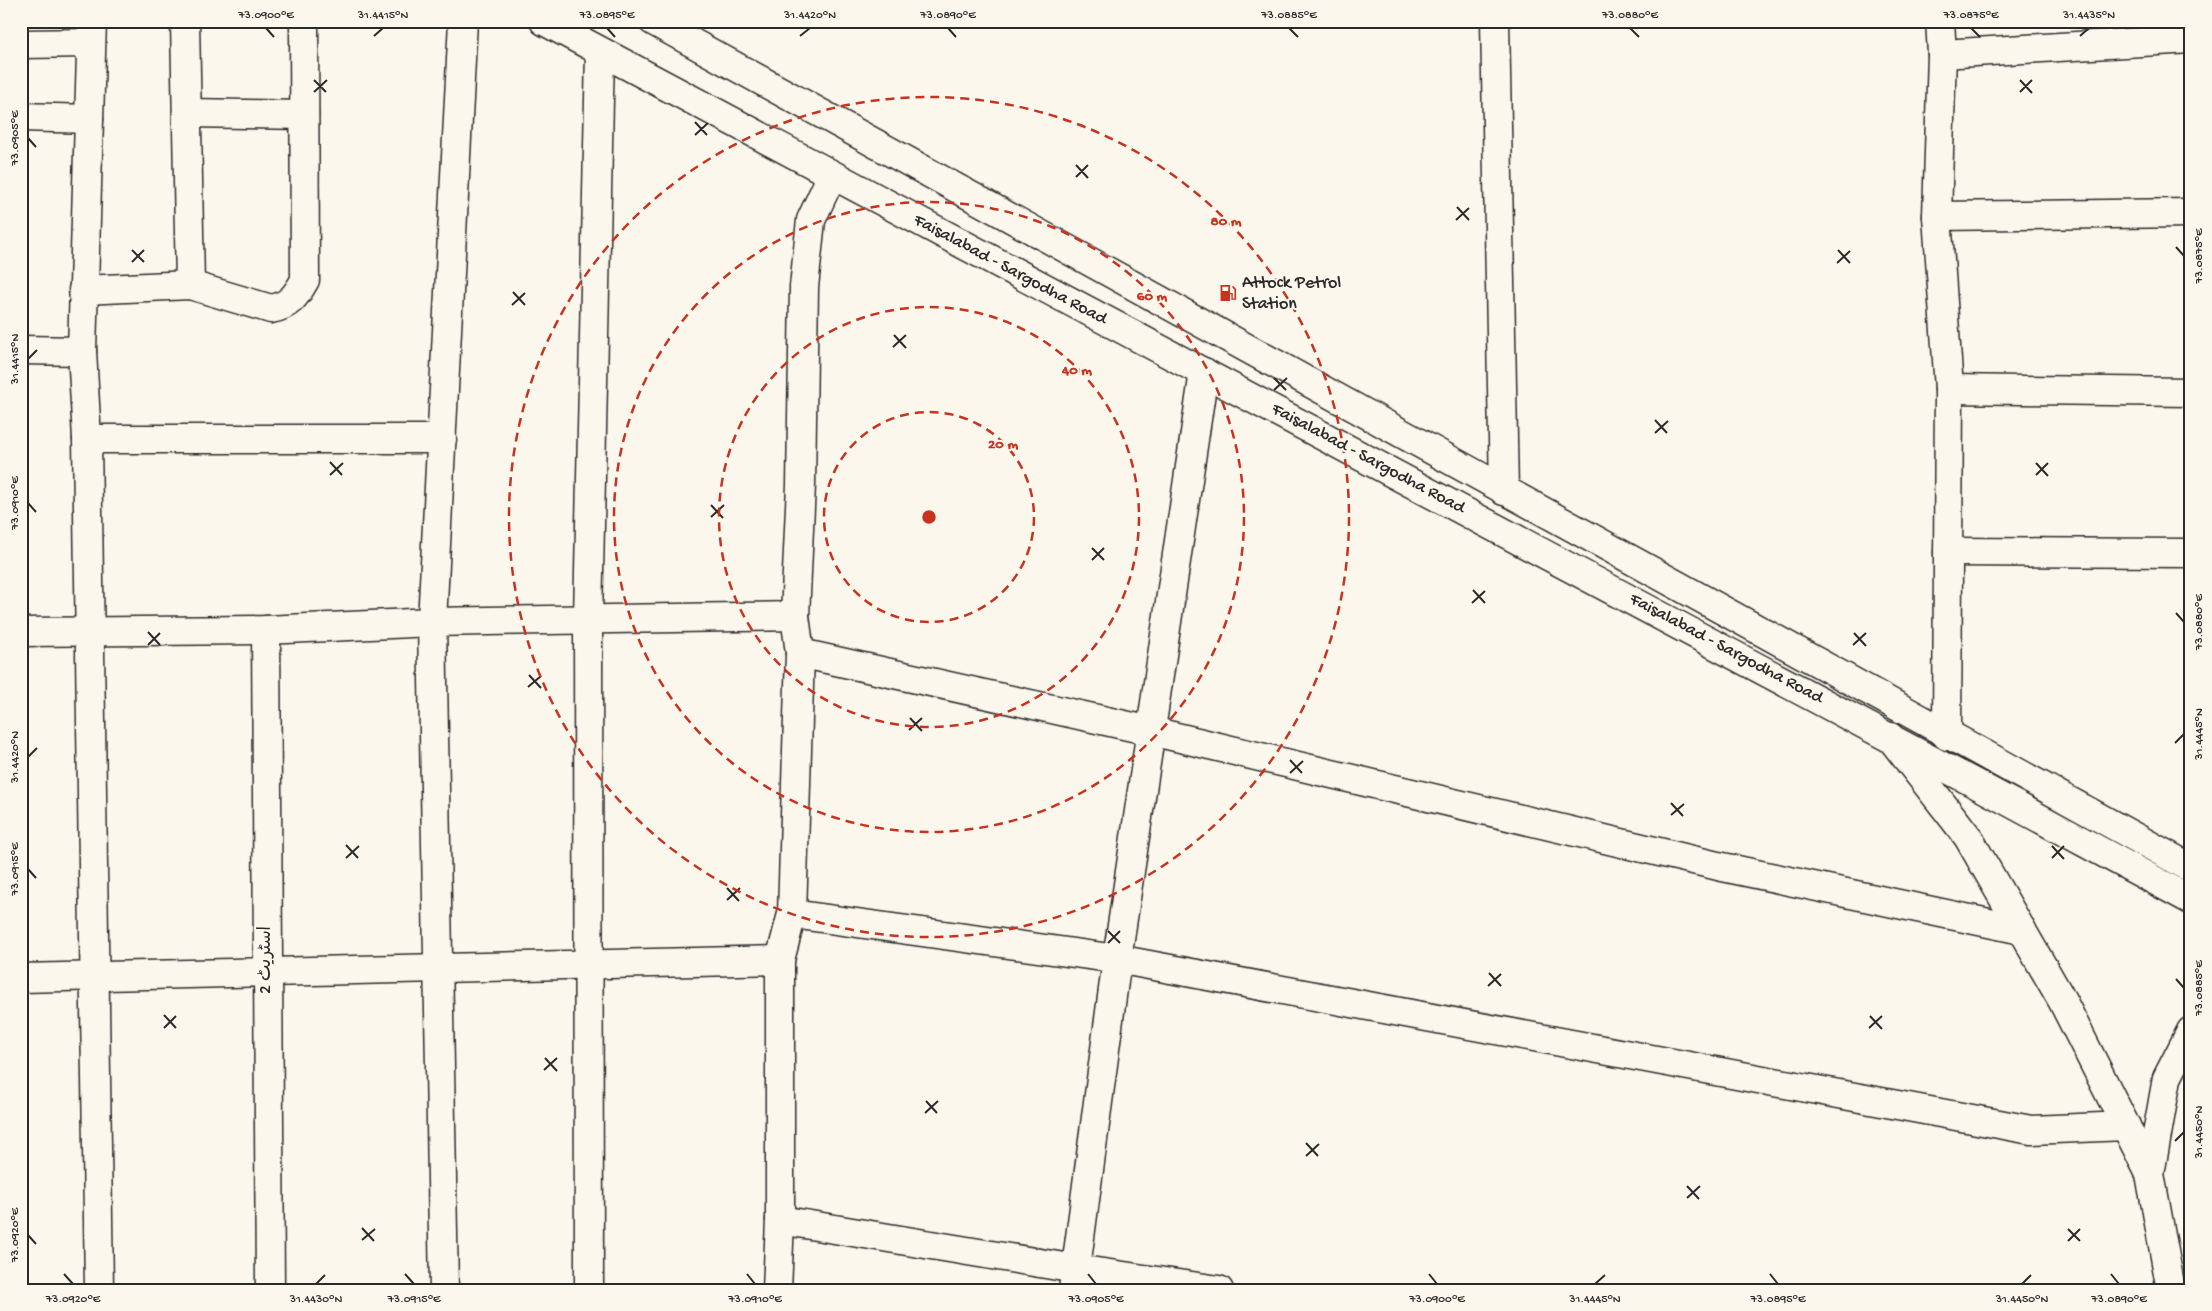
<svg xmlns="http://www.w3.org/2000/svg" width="2212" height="1311" viewBox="0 0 2212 1311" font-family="'Gochi Hand','Playpen Sans Arabic',sans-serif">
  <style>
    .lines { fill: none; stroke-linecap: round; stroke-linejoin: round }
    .minor-casing { stroke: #2b2b2b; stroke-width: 31 }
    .major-casing { stroke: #2b2b2b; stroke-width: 31 }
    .highway-casing { stroke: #2b2b2b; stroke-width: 31 }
    .minor { stroke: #fbf7ec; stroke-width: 28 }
    .major { stroke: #fbf7ec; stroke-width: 28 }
    .highway { stroke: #fbf7ec; stroke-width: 28 }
    .ticks { fill: none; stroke: #2b2b2b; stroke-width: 2 }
    .ring { fill: none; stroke: #c8321e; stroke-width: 2.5; stroke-dasharray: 9 6 }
    .labels { text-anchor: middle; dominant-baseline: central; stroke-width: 4; stroke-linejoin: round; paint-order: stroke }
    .street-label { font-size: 18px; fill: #2b2b2b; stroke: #fbf7ec }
    .poi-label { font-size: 18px; fill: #2b2b2b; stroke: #fbf7ec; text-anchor: start }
    .centre { fill: #c8321e; stroke: #fbf7ec; stroke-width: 2.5 }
    .ring-label { font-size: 15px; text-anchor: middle; font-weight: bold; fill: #c8321e; stroke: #fbf7ec; stroke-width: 4; stroke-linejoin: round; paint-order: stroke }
    .neatline { fill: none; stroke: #2b2b2b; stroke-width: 2 }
    .ticks-label { font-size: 12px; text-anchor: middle; fill: #2b2b2b }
  </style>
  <rect width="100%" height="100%" fill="#fbf7ec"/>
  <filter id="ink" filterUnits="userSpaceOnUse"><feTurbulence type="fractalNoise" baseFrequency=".02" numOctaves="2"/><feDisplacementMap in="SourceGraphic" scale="10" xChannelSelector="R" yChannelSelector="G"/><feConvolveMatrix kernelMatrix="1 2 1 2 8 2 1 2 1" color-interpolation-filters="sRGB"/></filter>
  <g filter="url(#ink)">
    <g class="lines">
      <!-- minor casing -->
      <g class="minor-casing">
        <g id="minor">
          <path d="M185,21l5,264"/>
          <path d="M1495,21l9,470"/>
          <path d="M1940,21l2,33 -5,162 12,173 -2,347"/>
          <path d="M21,44l70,-1"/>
          <path d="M1942,54l249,-15"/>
          <path d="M187,113l117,2"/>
          <path d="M21,117l68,2"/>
          <path d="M1937,216l254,-3"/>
          <path d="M83,290l107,-5 81,24c18,-3 25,-13 34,-29l-1,-259"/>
          <path d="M21,350l61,1 10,-330"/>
          <path d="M82,351l5,88"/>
          <path d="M1949,389l242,3"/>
          <path d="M1948,552l243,1"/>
          <path d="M266,630l4,660"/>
          <path d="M21,632l245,-2 166,-8 363,-6"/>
          <path d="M800,653l351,78 567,135 304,64"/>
          <path d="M792,914l325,45 914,171 95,-4"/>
          <path d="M21,978l759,-18"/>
          <path d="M780,1220l296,49 143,21"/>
          <path d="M99,1290l-12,-851h355"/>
          <path d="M444,1290l-12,-668 31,-601"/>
          <path d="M589,1290l-1,-671 12,-567"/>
          <path d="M777,1290l3,-70v-260l12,-46 8,-261 -5,-37 6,-131 3,-198 7,-67 20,-43"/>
          <path d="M1073,1290l44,-331 87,-587"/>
        </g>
      </g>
      <!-- major casing -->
      <g class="major-casing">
        <g id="major">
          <path d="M544,21c547,296 1100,582 1647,879"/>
          <path d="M653,21l1538,847"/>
        </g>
      </g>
      <!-- highway casing -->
      <g class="highway-casing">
        <g id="highway">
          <path d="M1890,737l78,100 94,163 88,174 21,116"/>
          <path d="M2150,1174l17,-96 24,-47"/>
        </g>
      </g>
      <!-- minor -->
      <use href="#minor" class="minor"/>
      <!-- major -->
      <use href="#major" class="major"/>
      <!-- highway -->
      <use href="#highway" class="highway"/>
    </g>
  </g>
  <!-- ticks -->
  <path class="ticks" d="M266,28l8,9M607,28l8,9M948,28l8,9M1289,28l9,9M1630,28l9,9M1971,28l9,9M374,36l9,-8M800,36l10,-8M2080,36l9,-8M314,80l12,12M2020,80l12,13M314,92l13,-12M2020,92l12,-12M695,122l12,13M695,135l13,-12M28,138l8,9M1076,165l12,13M1076,177l12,-12M1457,207l12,13M1456,220l13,-12M2176,247l8,9M132,250l12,12M1838,250l12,13M132,262l12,-12M1837,263l13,-12M513,292l12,13M512,305l13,-12M894,335l12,13M893,347l13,-12M28,359l9,-9M1274,378l12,12M1274,390l13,-12M1655,420l12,13M1655,433l13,-12M330,462l12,13M2036,463l12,13M330,475l13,-12M2036,475l12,-12M28,503l8,9M711,505l12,13M711,517l13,-12M1092,548l12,12M1092,560l12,-12M1473,590l12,13M1472,603l13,-12M2176,613l8,9M148,632l12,13M1854,633l12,13M148,645l12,-12M1853,645l13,-12M529,675l12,13M528,687l13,-11M910,718l12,13M909,730l13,-12M2175,743l9,-9M28,757l9,-9M1290,760l12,13M1290,773l13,-12M1671,803l12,13M1671,815l13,-11M346,845l12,13M2052,846l12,13M346,858l13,-12M2052,858l12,-12M28,869l8,9M727,888l12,13M727,900l13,-12M1108,931l12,12M1108,943l12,-12M1489,973l12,13M2176,979l8,9M1488,986l13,-12M164,1015l12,13M1870,1016l12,13M164,1028l12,-12M1869,1028l13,-12M545,1058l12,13M544,1070l13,-12M926,1101l11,12M925,1113l13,-12M2175,1141l9,-9M1306,1143l12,13M1306,1156l13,-12M1687,1186l12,13M1687,1198l13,-12M362,1228l12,13M2068,1229l12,12M28,1235l8,9M362,1240l13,-11M2068,1241l12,-12M64,1274l9,10M405,1274l9,10M747,1274l8,10M1088,1274l8,10M1429,1274l8,10M1770,1274l8,10M2111,1274l8,10M316,1284l9,-9M1595,1284l10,-9M2022,1284l9,-9"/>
  <!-- distance rings -->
  <g class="ring">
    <circle cx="929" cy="517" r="105"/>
    <circle cx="929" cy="517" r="210"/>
    <circle cx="929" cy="517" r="315"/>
    <circle cx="929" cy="517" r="420"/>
  </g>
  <!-- icons -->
  <defs>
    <g id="fuel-bare" transform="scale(1.35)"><path d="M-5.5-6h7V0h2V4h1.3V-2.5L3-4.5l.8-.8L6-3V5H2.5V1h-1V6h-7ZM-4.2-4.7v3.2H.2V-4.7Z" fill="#c8321e" stroke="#fbf7ec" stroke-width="2.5" paint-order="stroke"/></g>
  </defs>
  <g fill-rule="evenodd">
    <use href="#fuel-bare" x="1228" y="293"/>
  </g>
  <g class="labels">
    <!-- street labels -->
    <g class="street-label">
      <text transform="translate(1010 270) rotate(28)">Faisalabad - Sargodha Road</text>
      <text transform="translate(1368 459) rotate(28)">Faisalabad - Sargodha Road</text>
      <text transform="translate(1726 649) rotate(28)">Faisalabad - Sargodha Road</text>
      <text transform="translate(266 960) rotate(-90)">اسٹریٹ 2</text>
    </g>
    <!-- poi labels -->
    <g class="poi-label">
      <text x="1242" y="283">Attock Petrol<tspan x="1242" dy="21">Station</tspan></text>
    </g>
  </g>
  <circle cx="929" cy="517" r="8" class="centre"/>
  <g class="ring-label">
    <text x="1226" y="225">80 m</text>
    <text x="1152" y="300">60 m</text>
    <text x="1077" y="374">40 m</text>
    <text x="1003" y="448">20 m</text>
  </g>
  <!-- margin -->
  <rect width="2212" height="1311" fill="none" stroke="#fbf7ec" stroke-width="55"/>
  <rect x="28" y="28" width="2156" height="1256" class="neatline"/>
  <g class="ticks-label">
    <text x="266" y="18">73.0900°E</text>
    <text x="383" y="18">31.4415°N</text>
    <text x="607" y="18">73.0895°E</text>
    <text x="810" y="18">31.4420°N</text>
    <text x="948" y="18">73.0890°E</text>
    <text x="1289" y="18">73.0885°E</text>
    <text x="1630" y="18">73.0880°E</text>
    <text x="1971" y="18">73.0875°E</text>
    <text x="2089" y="18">31.4435°N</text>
    <text transform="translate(14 138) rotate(-90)" y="4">73.0905°E</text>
    <text transform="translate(2198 256) rotate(-90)" y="4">73.0875°E</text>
    <text transform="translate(14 359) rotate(-90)" y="4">31.4415°N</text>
    <text transform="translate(14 503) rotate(-90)" y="4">73.0910°E</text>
    <text transform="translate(2198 622) rotate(-90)" y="4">73.0880°E</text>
    <text transform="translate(2198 734) rotate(-90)" y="4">31.4445°N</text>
    <text transform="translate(14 757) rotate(-90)" y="4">31.4420°N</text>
    <text transform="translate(14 869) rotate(-90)" y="4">73.0915°E</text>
    <text transform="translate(2198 988) rotate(-90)" y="4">73.0885°E</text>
    <text transform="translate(2198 1132) rotate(-90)" y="4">31.4450°N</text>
    <text transform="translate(14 1235) rotate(-90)" y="4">73.0920°E</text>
    <text x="73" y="1302">73.0920°E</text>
    <text x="316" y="1302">31.4430°N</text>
    <text x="414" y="1302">73.0915°E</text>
    <text x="755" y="1302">73.0910°E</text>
    <text x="1096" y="1302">73.0905°E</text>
    <text x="1437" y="1302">73.0900°E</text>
    <text x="1595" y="1302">31.4445°N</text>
    <text x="1778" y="1302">73.0895°E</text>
    <text x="2022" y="1302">31.4450°N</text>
    <text x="2119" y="1302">73.0890°E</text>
  </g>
</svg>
